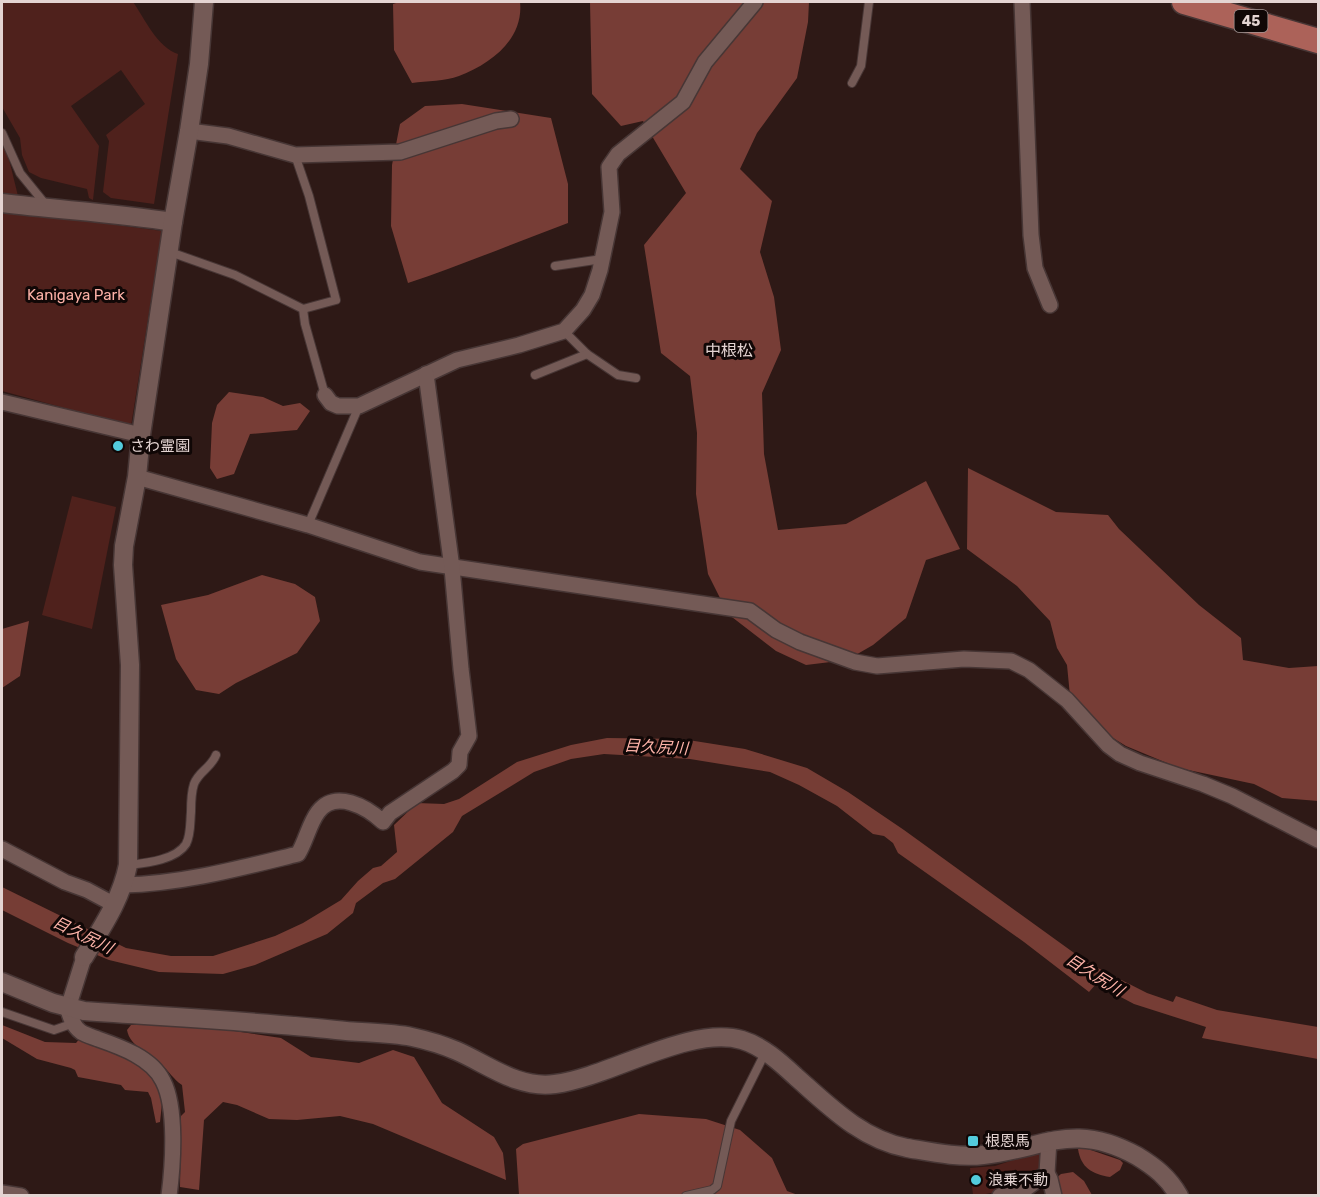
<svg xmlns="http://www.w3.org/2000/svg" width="1320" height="1197" viewBox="0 0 1320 1197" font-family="Rubik,'Noto Sans JP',sans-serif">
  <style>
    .green { fill: #4f211c }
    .forest { fill: #773d36 }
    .water { fill: #763d35 }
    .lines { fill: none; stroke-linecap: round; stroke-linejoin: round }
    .service-casing { stroke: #473635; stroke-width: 10 }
    .minor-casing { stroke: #473635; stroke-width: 18 }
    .tertiary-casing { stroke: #473635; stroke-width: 21 }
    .primary-casing { stroke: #473635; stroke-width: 27 }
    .service { stroke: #745a56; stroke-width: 8 }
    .minor { stroke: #745a56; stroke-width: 15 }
    .tertiary { stroke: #745a56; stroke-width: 18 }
    .primary { stroke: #ac6259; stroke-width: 24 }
    .poi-dot { fill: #53cbdc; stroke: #100706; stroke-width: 2 }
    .labels { text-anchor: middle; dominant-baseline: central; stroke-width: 6; stroke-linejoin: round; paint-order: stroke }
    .shield { fill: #100706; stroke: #a49695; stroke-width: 1.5 }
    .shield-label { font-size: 14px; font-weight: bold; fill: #e4d4d2 }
    .park-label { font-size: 15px; fill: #fbb0a6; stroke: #100706 }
    .poi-label { font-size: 15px; fill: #e4d4d2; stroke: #100706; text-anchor: start }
    .neighbourhood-label { font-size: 16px; fill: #e4d4d2; stroke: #100706 }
    .water-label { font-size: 16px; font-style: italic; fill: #ffb4a9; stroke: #100706 }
  </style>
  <rect width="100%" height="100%" fill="#2e1916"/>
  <!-- green -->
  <g class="green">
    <path d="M2,2h131c12,17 24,45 45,52l-24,150 -43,-6 -8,-6 6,-51 -3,-6 39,-31 -24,-34 -50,36 28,40 -6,54 -4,-2 -2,-9 -46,-11 -12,-6 -7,-17 -2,-17 -18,-31z"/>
    <path d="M2,143h3l13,53 -16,-3z"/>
    <path d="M2,210l160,21 -31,195 -129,-35z"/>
    <path d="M72,496l44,11 -24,122 -50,-14z"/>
    <path d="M1041,1151l1,19c-19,15 -45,25 -69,25l-3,-27 25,-2z"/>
  </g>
  <!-- forest -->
  <g class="forest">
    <path d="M399,2h121c4,37 -29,62 -61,74 -14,5 -32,5 -47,7l-18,-33 -1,-46z"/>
    <path d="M590,2h219l-1,20 -11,56 -40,55 -17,36 32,32 -12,51 14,45 7,53 -19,43 2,61 14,76 68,-6 80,-43 34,68 -34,11 -20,58 -33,27 -26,15 -41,5 -30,-14 -48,-37 -20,-40 -12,-80 1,-61 -7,-57 -29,-23 -17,-108 42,-52 -43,-72 -22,5 -29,-32z"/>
    <path d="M462,104l89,14 17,66v39c-54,20 -106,42 -160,60l-17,-57 1,-61 8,-41 25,-18z"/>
    <path d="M229,392l34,5 20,9 17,-3 10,8 -13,19 -47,4 -16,40 -17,5 -7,-11 2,-45 5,-18z"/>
    <path d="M968,468l88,44 52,3 11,14 80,76 42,33 2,22 46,8 29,-2v135l-36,-3 -28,-14 -75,-16 -53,-22 -34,-21 -22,-29 -3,-31 -10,-17 -7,-27 -33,-35 -50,-37z"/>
    <path d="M262,575l33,9 20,13 5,24 -23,32 -61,30 -17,11 -23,-4 -20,-31 -15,-54 47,-10z"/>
    <path d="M29,621l-9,55 -18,12v-59z"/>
    <path d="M175,1022l106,16 30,19 48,6 34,-13 21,7 28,46 52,34 9,16 3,27 -133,-56 -33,-8 -43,4 -28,-1 -32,-14 -14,-3 -19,18 -5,70 -19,-3 1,-71 4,-4 -3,-27c-9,-6 -13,-14 -21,-21 -11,-11 -31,-17 -34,-34l4,-5z"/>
    <path d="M2,1025l43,17 31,1 5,-6 66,31 16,26 -3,28 -4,1 -5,-25 -3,-6 -23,-2 -4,-5 -43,-8 -3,-7 -4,-2 -34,-9 -35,-21z"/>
    <path d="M639,1114l67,5 34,11 32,28 15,33 11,4h-279l-3,-46 7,-5z"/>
    <path d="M1082,1147l38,13 3,3 -3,7 -10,7c-18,-3 -29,-9 -32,-28z"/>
    <path d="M1073,1172l11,9 8,14h-33l-4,-16 6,-5z"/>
  </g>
  <!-- water -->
  <path class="water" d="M607,738l75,1 63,10 62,19 41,24 56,38 184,133 59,30 26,9 3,-6 41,14 101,17v32l-116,-21 4,-11 -72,-23 -38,-20 -7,8 -65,-50 -126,-89 -5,-10 -9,-7 -11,-2 -36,-28 -38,-21 -29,-13 -80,-13 -86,-5 -33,5 -37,13 -72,44 -9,16 -58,47 -12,4 -27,20 -3,10 -26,21 -72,31 -32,9 -64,-2 -50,-12 -41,-17 -66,-33v-23l124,61 45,8h42l62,-20 28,-13 38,-23 17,-19 15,-13 8,-2 16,-14 -3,-27 23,-22 27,1 15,-5 58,-37 54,-17z"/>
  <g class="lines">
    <!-- service casing -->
    <g class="service-casing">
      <g id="service">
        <path d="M852,83l9,-17 8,-64"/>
        <path d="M2,133l18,40 26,32"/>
        <path d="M295,155l14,41 27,104 -33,9"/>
        <path d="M170,252l65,23 68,34 2,15 20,71"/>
        <path d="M555,266l47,-7"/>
        <path d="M564,331l23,23 31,21 18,3"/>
        <path d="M535,375l52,-21"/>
        <path d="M308,525l51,-119"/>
        <path d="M129,865c17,-2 47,-5 57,-21 5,-9 4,-22 5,-32 0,-9 0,-19 3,-28 5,-13 17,-16 22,-29"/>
        <path d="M2,1012l52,18 20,-7"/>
        <path d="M686,1196l26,-6 5,-4 14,-65 34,-68"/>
      </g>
    </g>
    <!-- minor casing -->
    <g class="minor-casing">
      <g id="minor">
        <path d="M1022,2l9,233 4,33 15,37"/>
        <path d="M189,131l39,5 67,19 105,-3 96,-31 15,-2"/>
        <path d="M325,395l6,8 7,3h21l98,-46 62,-15 45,-14 19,-21 9,-15 8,-25 12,-58 -3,-45 9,-13 65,-52 22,-40 50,-60"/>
        <path d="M2,402l139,33"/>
        <path d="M137,477l171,48 112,37 330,49 26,19 24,12 55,20 22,4 87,-7 47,2 18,9 38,30 41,45 12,9 20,9 63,21 29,12 86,44"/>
        <path d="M2,849l63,33 22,8 28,15"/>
        <path d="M123,885c59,-1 118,-17 175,-31 8,-13 11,-30 20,-42 17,-23 49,-5 65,10l7,-9 63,-42 6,-6 1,-13 9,-16 -8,-67 -9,-101 -26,-194"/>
        <path d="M84,957l-16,51c1,8 6,19 13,24 5,3 12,5 17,7 23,8 54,19 65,42 14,27 10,84 6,115"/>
        <path d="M1047,1173l3,6 4,17"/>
        <path d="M2,1193l19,3"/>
        <path d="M1000,1196l28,-9 19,-14 2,-33"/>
      </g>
    </g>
    <!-- tertiary casing -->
    <g class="tertiary-casing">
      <g id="tertiary">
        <path d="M2,203c57,7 114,10 171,19"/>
        <path d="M84,957c18,-30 37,-57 44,-92l2,-200 -7,-100 1,-19 13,-69 4,-42 32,-213 16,-91 10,-67 5,-62"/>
        <path d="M2,982l51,21 31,8c84,6 168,10 252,19 24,3 51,2 76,7 14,3 31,8 45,14 32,14 61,38 98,33 55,-7 134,-59 187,-44 20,6 38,22 53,36 34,30 66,63 112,72 24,4 52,10 76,7 63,-7 90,-34 154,1 18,11 31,21 42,40"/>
      </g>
    </g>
    <!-- primary casing -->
    <g class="primary-casing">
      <path id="primary" d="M1184,2l134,39"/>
    </g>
    <!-- service -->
    <use href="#service" class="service"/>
    <!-- minor -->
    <use href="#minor" class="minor"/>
    <!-- tertiary -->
    <use href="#tertiary" class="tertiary"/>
    <!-- primary -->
    <use href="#primary" class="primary"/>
  </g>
  <!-- markers -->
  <g class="poi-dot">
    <circle cx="118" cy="446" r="6"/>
    <rect x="967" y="1135" width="12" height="12" rx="3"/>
    <circle cx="976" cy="1180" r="6"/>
  </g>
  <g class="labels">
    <!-- shield labels -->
    <rect class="shield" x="1234.5" y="10" width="33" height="22" rx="4.5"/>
    <g class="shield-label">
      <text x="1251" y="21">45</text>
    </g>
    <!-- park labels -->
    <g class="park-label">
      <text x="76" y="295">Kanigaya Park</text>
    </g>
    <!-- poi labels -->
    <g class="poi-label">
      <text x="130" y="446">さわ霊園</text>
      <text x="985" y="1141">根恩馬</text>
      <text x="988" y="1180">浪乗不動</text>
    </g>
    <!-- neighbourhood labels -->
    <g class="neighbourhood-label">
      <text x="729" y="350">中根松</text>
    </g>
    <!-- water labels -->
    <g class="water-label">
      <text transform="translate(656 747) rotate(3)">目久尻川</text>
      <text transform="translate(83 935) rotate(26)">目久尻川</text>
      <text transform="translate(1095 975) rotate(32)">目久尻川</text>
    </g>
  </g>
  <!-- border -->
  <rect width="1320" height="1197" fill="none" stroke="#e4d4d2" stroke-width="6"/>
</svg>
